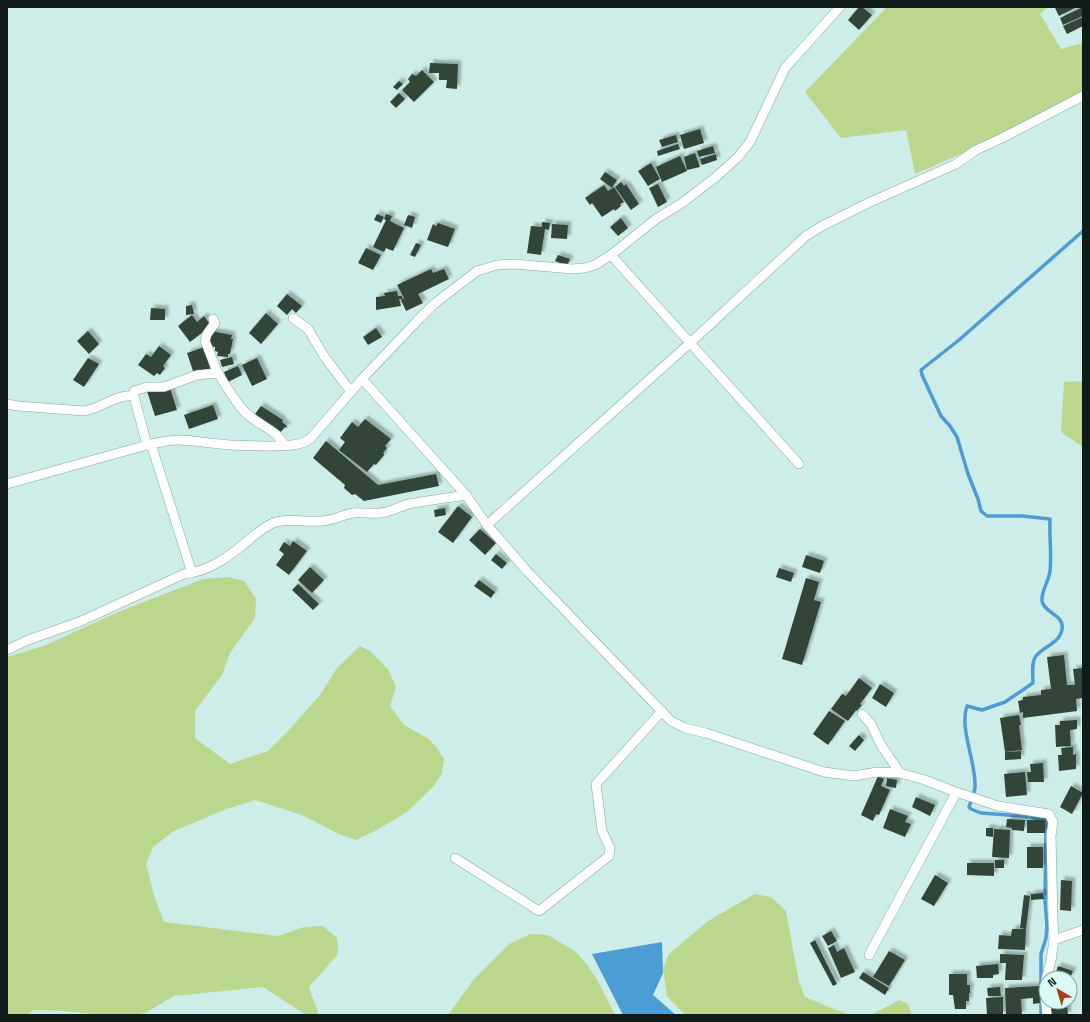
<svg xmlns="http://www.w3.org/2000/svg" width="1090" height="1022" viewBox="0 0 1090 1022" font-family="'Space Grotesk',sans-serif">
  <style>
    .green { fill: #bbd78e }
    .water { fill: #4d9dd5 }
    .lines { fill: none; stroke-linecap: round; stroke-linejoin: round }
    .stream { stroke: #4d9dd5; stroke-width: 3.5 }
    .building { fill: #314537; filter: url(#shadow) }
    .street-casing { stroke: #86a5a0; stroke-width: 10 }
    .street { stroke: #fff; stroke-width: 9 }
  </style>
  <defs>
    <filter id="shadow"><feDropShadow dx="3.5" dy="-3.5" stdDeviation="1" flood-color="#0004"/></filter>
  </defs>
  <rect width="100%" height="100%" fill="#cdede8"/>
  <!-- green -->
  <g class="green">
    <path d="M887,7h161l-8,7 21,35 22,-6v58l-168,73 -9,-44 -65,8 -36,-46z"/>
    <path d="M1083,381v66l-22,-15 3,-50z"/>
    <path d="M228,577l16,4 12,18 -1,19 -25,35 -8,22 -27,36v27l35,26 38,-13 20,-20 32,-36 17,-27 23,-22 10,5 18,18 8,18 -6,19 14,19 25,14 8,9 7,11 -2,14 -8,13 -27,26 -30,18 -21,10 -15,-5 -39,-20 -47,-15 -31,10 -50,21 -21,16 -7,17 8,32 10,26 114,14 26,-9 19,-1 14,12 1,16 -29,33c2,9 8,18 9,27l-12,1 -43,-28 -89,9 -27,16 -11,3h-34l-38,-4 -30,-1 -7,5h-20v-358l39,-12 72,-33 85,-33z"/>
    <path d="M755,894l16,3 15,14 13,71 6,15 44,18h-164l-18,-19 -4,-28 6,-14 39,-33z"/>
    <path d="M531,934l17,1 28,17 12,14 8,12 19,37h-167l26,-36 35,-35z"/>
    <path d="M899,1000l9,4 4,11h-41z"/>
  </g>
  <!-- water -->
  <path class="water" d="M662,942l1,31 -10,22 23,20h-53l-31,-61z"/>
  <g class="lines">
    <!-- stream -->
    <path class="stream" d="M1041,1015v-61l5,-16 1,-12 -2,-25 1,-81 -23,-4 -42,-3 -10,-4 -2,-2c2,-7 6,-15 6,-21 1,-24 -16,-58 -8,-80l15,4 23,-8 28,-19c0,-8 -2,-21 3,-27 8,-10 24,-13 26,-27 3,-14 -18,-16 -20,-28 -1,-10 7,-20 8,-30 2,-17 -1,-34 0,-52l-28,-3h-35l-6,-5 -3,-12 -10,-25 -11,-37 -7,-11 -9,-10 -19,-41 -1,-5 38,-30 124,-109"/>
  </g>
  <!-- building -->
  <g class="building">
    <path d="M859,7h3l10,8 -13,15 -11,-10z"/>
    <path d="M1058,7h19l-18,9 -4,-8z"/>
    <path d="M1083,7v9l-20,9 -3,-7z"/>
    <path d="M1083,17v9l-16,8 -4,-8z"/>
    <path d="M430,63l28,1 -1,25 -11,-1 1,-8h-8v-7h-10z"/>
    <path d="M422,70l12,12 -20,20 -12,-12 8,-8 -2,-3 4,-5 4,2z"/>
    <path d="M399,81l4,3 -6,6 -4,-3z"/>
    <path d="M399,93l6,6 -9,9 -6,-6z"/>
    <path d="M700,129l4,14 -20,6 -4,-14z"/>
    <path d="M676,135l2,7 -16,5 -3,-7z"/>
    <path d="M678,144l2,5 -22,7 -1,-5z"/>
    <path d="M713,146l2,7 -16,4 -2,-6z"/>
    <path d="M695,153l5,14 -13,3 -3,-13z"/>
    <path d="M716,154l1,6 -15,5 -2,-6z"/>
    <path d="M680,156l7,15 -25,11 -6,-15z"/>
    <path d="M651,163l9,16 -12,7 -10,-15z"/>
    <path d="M605,172l12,8 -5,8 -12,-9z"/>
    <path d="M621,182l3,4 2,-2 13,20 -8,6 -16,-23z"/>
    <path d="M658,184l9,18 -9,5 -9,-19z"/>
    <path d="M604,185l4,6 6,-4 10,15 -4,2 1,2 -6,5 -1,-2 -12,8 -10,-14 -2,2 -5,-7z"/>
    <path d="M377,214l7,3 -3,6 -7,-3z"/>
    <path d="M386,214l6,2 -2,5 14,7 -11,23 -7,-3 -2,4 -11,-5 13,-27 -2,-1z"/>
    <path d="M408,215l7,2 -3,11 -8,-3z"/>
    <path d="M621,218l7,10 -10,8 -8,-9z"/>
    <path d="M542,222l8,1 -1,7 -4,-1 -4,26 -14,-2 4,-27 11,1z"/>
    <path d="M438,223l17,6 -7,18 -21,-7 6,-16 3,2z"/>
    <path d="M552,224l16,1 -1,14 -16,-1z"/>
    <path d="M416,243l5,2 -6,12 -5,-2z"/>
    <path d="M366,248l15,7 -8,15 -15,-7z"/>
    <path d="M558,255l12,4 -3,7 -12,-5z"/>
    <path d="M431,269l2,4 11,-4 5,10 -31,15 5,9 -17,8 -5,-11 3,-2 -7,-13z"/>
    <path d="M397,291l1,5h4l1,3h-4l2,7 -25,4v-13l9,-1 -1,-3z"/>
    <path d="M287,294l15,12 -6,7 -4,-4 -5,6 -10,-9z"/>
    <path d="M192,305l2,9 -8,1v-9z"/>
    <path d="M151,308l14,1v11h-15z"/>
    <path d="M266,313l12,11 -17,20 -12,-11z"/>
    <path d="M192,315l5,7 7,-6 7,10 -21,16 -12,-16z"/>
    <path d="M376,328l6,9 -14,8 -5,-8z"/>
    <path d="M88,331l11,13 -10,10 -12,-13z"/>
    <path d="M211,331l21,4 -1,4h2l-3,15h-2v3l-11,-1 1,-4 -3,-1v-4l-6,-1z"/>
    <path d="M159,346l12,9 -8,11 2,2 -5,7 -3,-2 -3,3 -16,-11 8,-11 5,3z"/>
    <path d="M205,347l7,21 -18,6 -7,-21z"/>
    <path d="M232,357l2,7 -12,3 -2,-7z"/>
    <path d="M88,358l11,6 -15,23 -11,-7z"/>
    <path d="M257,358l10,21 -15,7 -10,-21z"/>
    <path d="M238,366l4,9 -14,7 -4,-10z"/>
    <path d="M170,388l7,22 -22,6 -8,-25z"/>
    <path d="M213,405l5,14 -29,10 -5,-14z"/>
    <path d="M261,406l22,14 -1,2 5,4 -1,2 -1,-1 -4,5 -26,-18z"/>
    <path d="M365,419l26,20 -6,7 2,2 -4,5 1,1v1l-8,10 -2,-1 -7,8 -28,-22 6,-8 -5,-4 12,-16 6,5z"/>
    <path d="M326,441l52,44 58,-11 3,12 -75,15 -9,-7 -3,1 -8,-7 1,-3 -32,-27z"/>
    <path d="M458,506l14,11 -19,26 -15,-11z"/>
    <path d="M445,508l1,7 -11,2 -1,-7z"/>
    <path d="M480,529l16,14 -11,12 -16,-15z"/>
    <path d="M293,541l14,10 -18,24 -13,-10 8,-11 -5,-4 5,-8 6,4z"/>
    <path d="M496,554l11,9 -5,6 -11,-9z"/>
    <path d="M806,555l18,6 -4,12 -18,-6z"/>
    <path d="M310,567l14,13 -12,13 -14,-13z"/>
    <path d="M779,568l15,5 -3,9 -15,-5z"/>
    <path d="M806,578l13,4 -5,18 7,2 -19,63 -20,-6z"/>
    <path d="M479,580l16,12 -4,6 -17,-12z"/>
    <path d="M298,584l21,20 -6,6 -21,-20z"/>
    <path d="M1064,655l3,30h8l-2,-16 10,-1v30l-7,1 1,12 -54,7v-6l-3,1 -2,-12 5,-1v-3l18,-2v-5l10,-1 -4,-32z"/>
    <path d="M859,678l13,10 -12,16 2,1 -5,6 -1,-1 -8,11 -17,-12 11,-15 4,2z"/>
    <path d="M880,684l14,9 -8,14 -14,-9z"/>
    <path d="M829,711l16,10 -17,24 -15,-11z"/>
    <path d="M1019,715l2,10h-2l3,25 -17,2 -5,-34z"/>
    <path d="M1077,720v9l-7,1 1,16 -15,1 -1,-22h5v-4z"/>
    <path d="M859,735l5,5 -9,11 -6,-5z"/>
    <path d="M1073,747v8l3,-1v15l-17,2 -1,-16h4l-1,-7z"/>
    <path d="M1021,751v8l-16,1v-8z"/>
    <path d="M1043,763l1,19h-16l-1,-10h4l-1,-8z"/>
    <path d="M1025,772l2,23 -21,2 -2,-23z"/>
    <path d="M878,776l6,3 -3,7 9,4 -11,25 -3,-1 -3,7 -12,-6z"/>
    <path d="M887,778l10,2 -1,8 -10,-2z"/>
    <path d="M1071,786l12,7 -11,21 -12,-7z"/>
    <path d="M916,797l19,8 -5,11 -18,-9z"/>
    <path d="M890,809l18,7 -3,6 6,2 -6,13 -22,-9z"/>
    <path d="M1007,819l18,1 -1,11 -12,-1v-2l-6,-1z"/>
    <rect x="1027" y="820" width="18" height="13"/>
    <path d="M986,828h7v9l-7,-1z"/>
    <path d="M994,829l16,1 -1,28 -17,-1z"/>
    <rect x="1027" y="847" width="16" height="21"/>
    <rect x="995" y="860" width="9" height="8"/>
    <path d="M967,863h27v13l-27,-1z"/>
    <path d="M935,875l13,8 -14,23 -13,-7z"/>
    <path d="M1061,880l11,1 -1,30 -11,-1z"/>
    <path d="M1043,893l1,6 -13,1v-6z"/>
    <path d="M1024,895l6,1 -4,33 -6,-1z"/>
    <path d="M1012,929h14l-1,21 -27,-1 1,-14 12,1z"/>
    <path d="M831,931l6,10 -9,5 -6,-10z"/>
    <path d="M815,940l22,44 -4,2 -23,-43z"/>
    <path d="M834,945l3,7 7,-4 11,24 -14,6 -13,-30z"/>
    <path d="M889,951l16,9 -16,26 -16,-9z"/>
    <path d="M1000,954l24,1 -2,25h-17l1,-17h-6z"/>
    <path d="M998,964l1,10 -6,1v3h-16l-1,-12z"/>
    <path d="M1058,966l15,5 -3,7h-16z"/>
    <path d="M863,972l26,16 -4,7 -26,-17z"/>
    <path d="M949,974h18v11h3v8h-1v8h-3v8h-11l-2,-14h-4z"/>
    <path d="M1039,986l1,17 -7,1v-6l-12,1 1,16h-16l-1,-27z"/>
    <path d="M1000,987l1,9h-13l-1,-8z"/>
    <path d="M1003,997v18h-16l-1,-17z"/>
    <path d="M1067,1003l1,12h-17l-1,-10z"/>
  </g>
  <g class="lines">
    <!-- street casing -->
    <g class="street-casing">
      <g id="street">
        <path d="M611,255l188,209"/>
        <path d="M293,318l15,11 16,27 27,36"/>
        <path d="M213,319l2,4 -8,11 -2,7c4,9 7,18 11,28 4,9 21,34 27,41 12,14 35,20 41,35"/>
        <path d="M362,379l104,116 21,30 40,46 144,150 14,7 21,5 118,39 30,4 23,-4 23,1 25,7 28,11 45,15 51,8 4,8 -2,14 2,85 1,19 -3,21 -5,18 -1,15 2,21"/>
        <path d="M134,391l13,-4h17l33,-12 21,-2"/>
        <path d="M7,404l11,2 66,5c16,-2 34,-18 50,-15l13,49"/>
        <path d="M151,444l41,129"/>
        <path d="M7,484l140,-39c10,-2 21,-5 31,-5 14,0 28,3 42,4 19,2 36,2 55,2 13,-1 25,0 35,-7l52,-60 57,-60 15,-15 43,-33 20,-6 17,-1 58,5 13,-1 10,-3 16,-10 45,-36 26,-16 34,-26 22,-20 12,-15 35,-74 55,-61"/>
        <path d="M487,525l203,-182 116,-107 16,-10 46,-23 88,-39 20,-14 26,-12 81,-42"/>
        <path d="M7,650l21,-10 51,-18 105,-48c27,-3 47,-19 66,-35 7,-6 14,-12 23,-16 16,-6 31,0 48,-2 11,0 21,-6 32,-8 9,-1 18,1 27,0 10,0 20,-7 29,-9 19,-4 39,-6 57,-9"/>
        <path d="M862,714l9,10 10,21 19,28"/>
        <path d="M455,858l84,53 70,-55 1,-8 -8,-17 -6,-47 66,-73"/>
        <path d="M1054,940l29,-10"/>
        <path d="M869,955l87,-162"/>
      </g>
    </g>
    <!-- street -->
    <use href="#street" class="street"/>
  </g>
  <!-- border -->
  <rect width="1090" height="1022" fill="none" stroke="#0f1b19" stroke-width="16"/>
  <!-- north arrow -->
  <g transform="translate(1058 990) rotate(322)"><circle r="19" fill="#dafbf5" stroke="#89a19d"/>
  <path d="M0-3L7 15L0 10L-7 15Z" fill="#a7401a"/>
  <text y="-6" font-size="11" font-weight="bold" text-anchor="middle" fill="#0f1b19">N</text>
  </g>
</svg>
